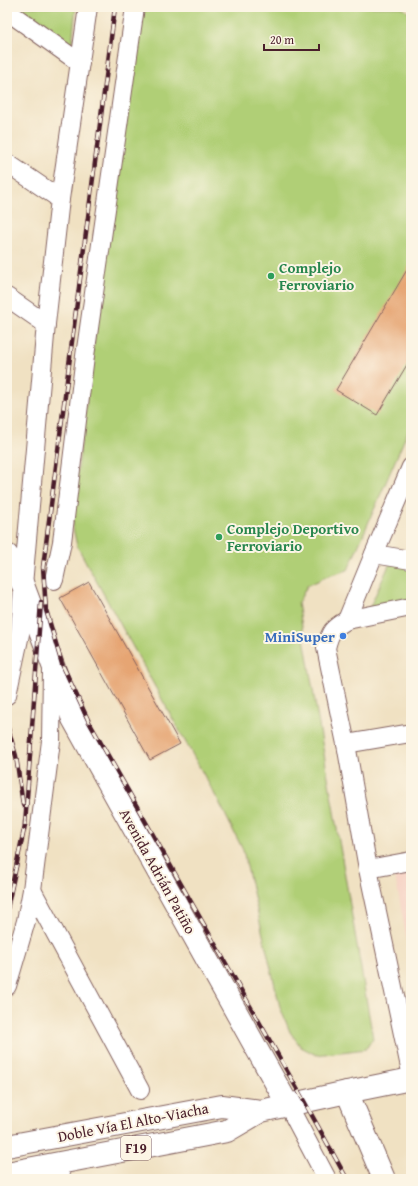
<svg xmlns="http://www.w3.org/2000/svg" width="418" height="1186" viewBox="0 0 418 1186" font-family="'Gentium Book Plus',serif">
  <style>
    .built { fill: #f6d2c4 }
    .green { fill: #b0cf76; stroke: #7d7750 }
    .building { fill: #e6a573 }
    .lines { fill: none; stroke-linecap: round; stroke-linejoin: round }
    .street-casing { stroke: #846360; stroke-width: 20 }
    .secondary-casing { stroke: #846360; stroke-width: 24 }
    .primary-casing { stroke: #846360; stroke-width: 24 }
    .highway-casing { stroke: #846360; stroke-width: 24 }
    .street { stroke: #fff; stroke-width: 18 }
    .secondary { stroke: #fff; stroke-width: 22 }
    .primary { stroke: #fff; stroke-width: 22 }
    .highway { stroke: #fff; stroke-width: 22 }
    .rail-casing { stroke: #4a1f2b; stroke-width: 4.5 }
    .rail { stroke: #fcf5e5; stroke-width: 3; stroke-dasharray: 9; stroke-linecap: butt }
    .leisure-dot { fill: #2e9e5b; stroke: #fcf5e5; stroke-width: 1.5 }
    .shop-dot { fill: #3f7fe0; stroke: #fcf5e5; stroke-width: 1.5 }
    .labels { text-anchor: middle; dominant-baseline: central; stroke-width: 4; stroke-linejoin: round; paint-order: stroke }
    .shield { fill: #fcf5e5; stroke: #7f5f63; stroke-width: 1 }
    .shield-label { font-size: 14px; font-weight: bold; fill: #4a1f2b }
    .leisure-label { font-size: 15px; font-weight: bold; fill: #27864d; stroke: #fcf5e5; text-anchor: start }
    .shop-label { font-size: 15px; font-weight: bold; fill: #366cbe; stroke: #fcf5e5; text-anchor: end }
    .street-label { font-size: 15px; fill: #4a1f2b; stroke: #fcf5e5 }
  </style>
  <rect width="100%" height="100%" fill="#fcf5e5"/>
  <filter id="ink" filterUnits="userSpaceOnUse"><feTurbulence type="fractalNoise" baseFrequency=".025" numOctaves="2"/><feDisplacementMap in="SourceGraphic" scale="8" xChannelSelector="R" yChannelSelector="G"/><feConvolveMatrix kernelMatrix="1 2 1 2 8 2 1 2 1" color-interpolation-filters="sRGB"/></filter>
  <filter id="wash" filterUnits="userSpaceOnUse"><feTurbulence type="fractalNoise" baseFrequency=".012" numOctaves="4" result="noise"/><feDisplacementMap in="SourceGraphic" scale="16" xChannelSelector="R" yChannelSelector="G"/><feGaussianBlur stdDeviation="0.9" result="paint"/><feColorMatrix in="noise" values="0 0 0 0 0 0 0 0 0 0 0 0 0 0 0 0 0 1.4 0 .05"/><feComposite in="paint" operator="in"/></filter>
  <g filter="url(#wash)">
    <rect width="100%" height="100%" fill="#f0e1c2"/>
    <!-- built -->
    <path class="built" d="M411,868v94l-17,-91z"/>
    <!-- green -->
    <g class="green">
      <path d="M14,7h62l-4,37 -12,-3z"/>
      <path d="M137,7h264l10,7v410l-63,146 -20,6 -21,10 -9,17 75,435 -7,11 -50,6 -15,-8 -11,-15 -10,-25 -37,-157 -23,-46 -143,-258 -4,-18v-21z"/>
      <path d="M390,563l21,2v37l-43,9z"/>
    </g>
    <g id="blocks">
      <!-- building -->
      <g class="building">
        <path d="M411,263v95l-34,57 -41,-25z"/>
        <path d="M89,582l91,162 -30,16 -90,-162z"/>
      </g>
    </g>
  </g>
  <g filter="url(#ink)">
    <use href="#blocks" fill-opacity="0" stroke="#846360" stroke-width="1"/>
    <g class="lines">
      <!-- street casing -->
      <g class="street-casing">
        <g id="street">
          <path d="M7,11l73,52"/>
          <path d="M7,163l53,36"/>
          <path d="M7,297l39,27"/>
          <path d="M374,554l37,6"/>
          <path d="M54,580l8,-38 23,-186 50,-349"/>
          <path d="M411,607l-64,13c-14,8 -17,11 -21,28l20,96 22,125 43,203"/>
          <path d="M347,620l27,-66 37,-87"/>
          <path d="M7,695l13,-61 3,-49 23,-261 14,-125 28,-192"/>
          <path d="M346,744l65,-11"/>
          <path d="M368,869l43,-8"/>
          <path d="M32,890l108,200"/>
          <path d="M7,986l19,-65 6,-31 19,-149 1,-72"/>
          <path d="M288,1105l39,74"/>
          <path d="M38,1168l24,11"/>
        </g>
      </g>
      <!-- secondary casing -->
      <g class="secondary-casing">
        <path id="secondary" d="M7,555l16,30 50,134 215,386"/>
      </g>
      <!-- primary casing -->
      <g class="primary-casing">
        <path id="primary" d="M347,1092l64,-13"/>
      </g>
      <!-- highway casing -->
      <g class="highway-casing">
        <g id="highway">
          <path d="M7,1146l215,-40 39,5"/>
          <path d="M7,1173l220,-42 34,-20 86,-19 37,87"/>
        </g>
      </g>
      <!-- street -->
      <use href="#street" class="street"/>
      <!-- secondary -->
      <use href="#secondary" class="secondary"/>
      <!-- primary -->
      <use href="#primary" class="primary"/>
      <!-- highway -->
      <use href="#highway" class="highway"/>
      <!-- rail casing -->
      <g class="rail-casing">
        <g id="rail">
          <path d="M115,7l-72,560 3,43 16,54 27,58 215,379 43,78"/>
          <path d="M7,725l9,31 7,49"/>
          <path d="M25,825l16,-223"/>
          <path d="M7,909l18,-84v-4"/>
        </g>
      </g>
      <!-- rail -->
      <use href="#rail" class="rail"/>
    </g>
  </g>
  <!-- markers -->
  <g class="leisure-dot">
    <circle cx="271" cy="276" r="4"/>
    <circle cx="219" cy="537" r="4"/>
  </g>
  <circle class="shop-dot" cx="343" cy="636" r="4"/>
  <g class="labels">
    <!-- shield labels -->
    <rect class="shield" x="121" y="1136" width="30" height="24" rx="3"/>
    <g class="shield-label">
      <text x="136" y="1148">F19</text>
    </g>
    <!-- leisure labels -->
    <g class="leisure-label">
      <text x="279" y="267">Complejo<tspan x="279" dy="17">Ferroviario</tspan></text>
      <text x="227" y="528">Complejo Deportivo<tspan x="227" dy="17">Ferroviario</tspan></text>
    </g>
    <!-- shop labels -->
    <g class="shop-label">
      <text x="335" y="636">MiniSuper</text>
    </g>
    <!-- street labels -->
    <g class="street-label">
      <text transform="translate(158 871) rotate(61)">Avenida Adrián Patiño</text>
      <text transform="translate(133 1122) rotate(-11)">Doble Vía El Alto-Viacha</text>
    </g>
  </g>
  <!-- margin -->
  <rect width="418" height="1186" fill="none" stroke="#fcf5e5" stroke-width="24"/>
  <!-- scale -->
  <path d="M264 44v6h55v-6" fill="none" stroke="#4a1f2b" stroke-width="2"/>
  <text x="270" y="44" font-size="12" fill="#4a1f2b" stroke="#fcf5e5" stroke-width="3" paint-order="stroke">20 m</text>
</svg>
